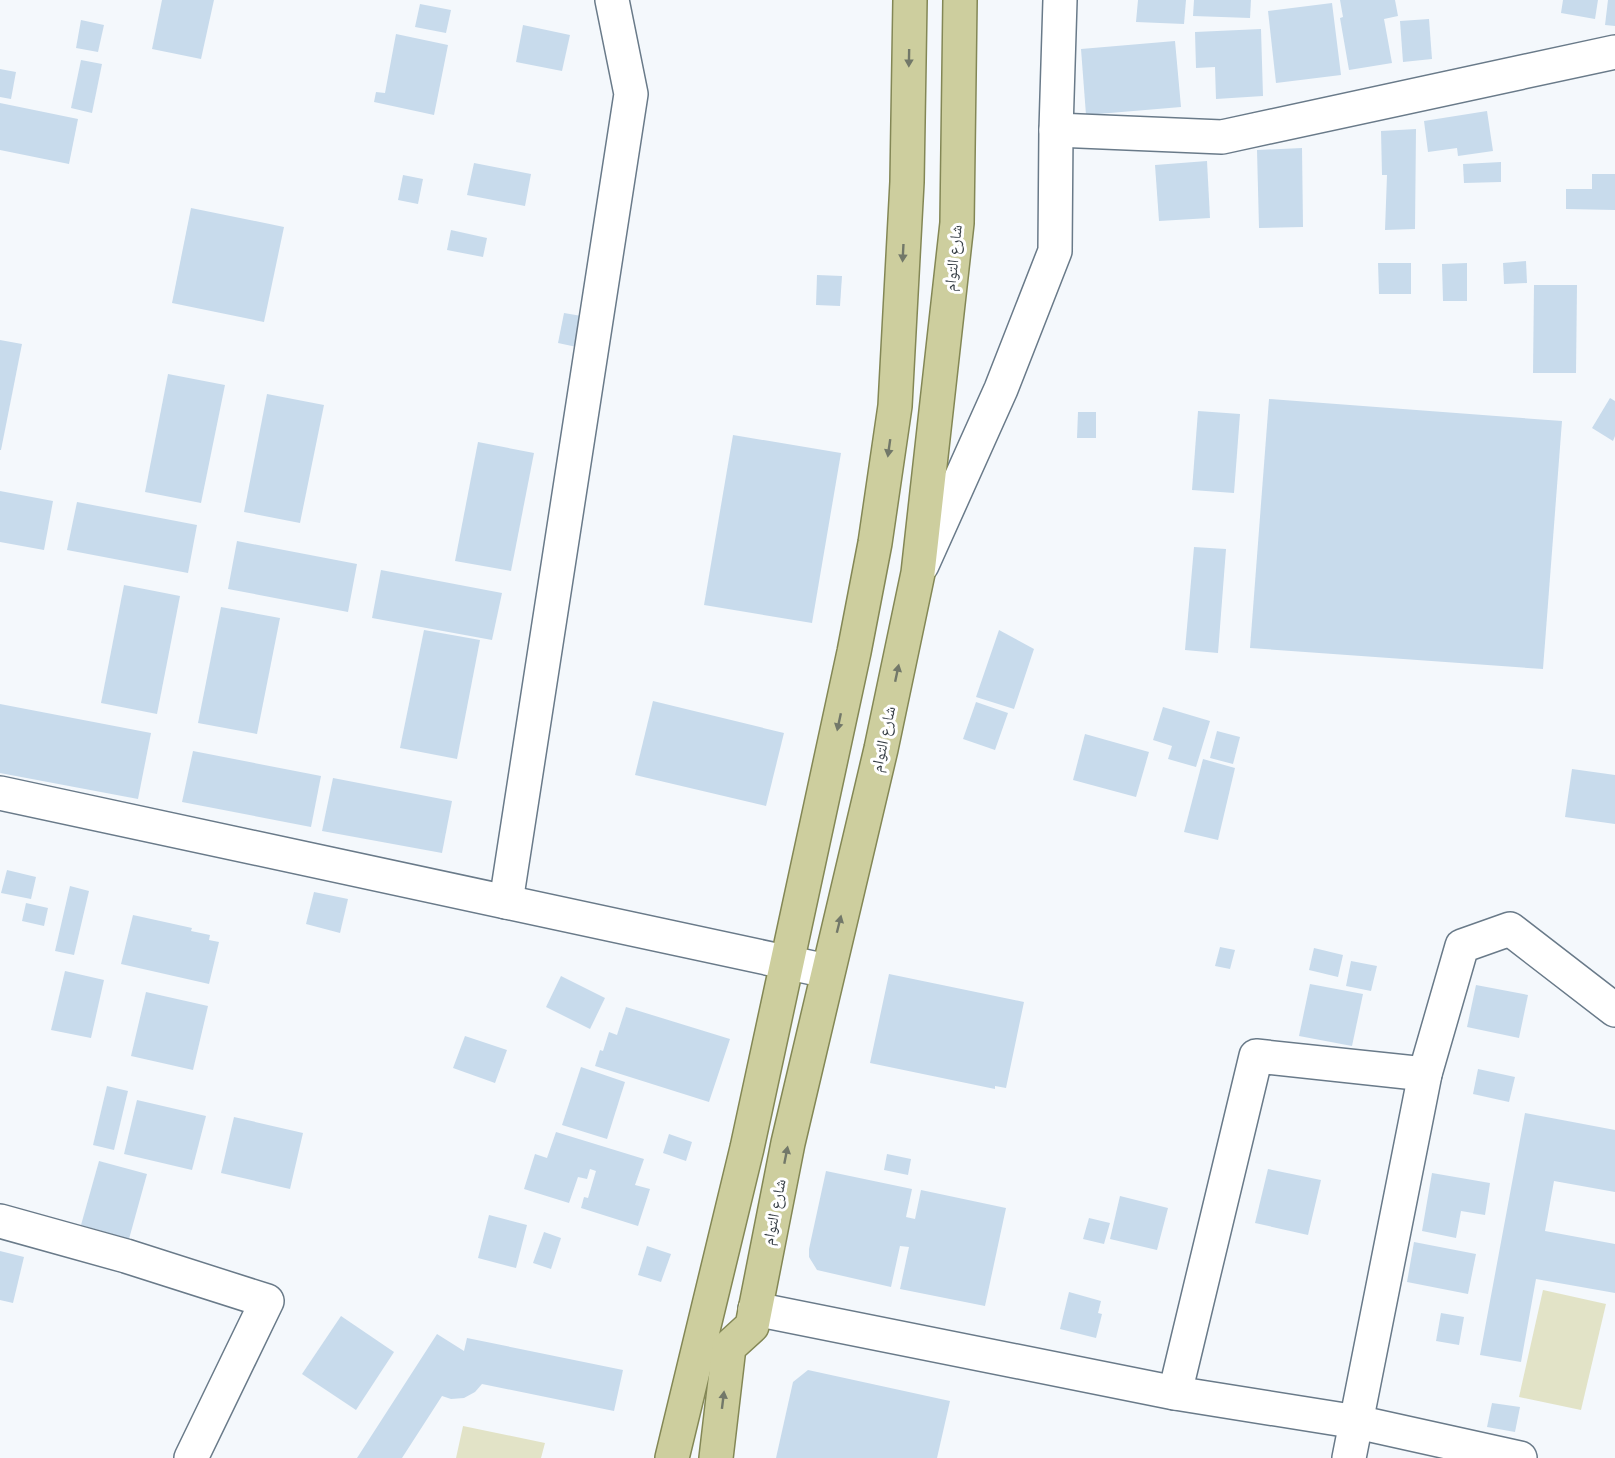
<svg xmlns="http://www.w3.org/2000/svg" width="1615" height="1458" viewBox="0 0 1615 1458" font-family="Arial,'Noto Naskh Arabic',sans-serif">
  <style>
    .green { fill: #e2e3c7 }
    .building { fill: #c8dbec }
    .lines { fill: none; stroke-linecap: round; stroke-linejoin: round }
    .minor-casing { stroke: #697a89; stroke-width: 36 }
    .major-casing { stroke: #838755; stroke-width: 36 }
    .minor { stroke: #fff; stroke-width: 33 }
    .major { stroke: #cdce9e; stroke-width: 33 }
    .oneway { fill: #727869 }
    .labels { text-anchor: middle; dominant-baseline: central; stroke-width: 6; stroke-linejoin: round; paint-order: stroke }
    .street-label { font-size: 16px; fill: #363e45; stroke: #fff }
  </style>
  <rect width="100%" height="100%" fill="#f4f8fc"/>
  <!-- green -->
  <g class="green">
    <path d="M1543,1290l63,14 -25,106 -62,-13z"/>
    <path d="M463,1426l82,17 -4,15h-85z"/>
  </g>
  <!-- building -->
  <g class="building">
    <path d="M162,0h52l-13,59 -49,-10z"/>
    <path d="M1138,0h48l-2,24 -48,-2z"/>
    <path d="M1194,0h57l-1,18 -57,-2z"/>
    <path d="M1340,0h55l3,16 -14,3 8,44 -43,7 -9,-52 3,-1z"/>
    <path d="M1563,0h35l-3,19 -34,-6z"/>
    <path d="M1608,0h7v26l-10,-1z"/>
    <path d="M1332,3l9,72 -65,8 -8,-72z"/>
    <path d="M420,4l31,6 -5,23 -31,-6z"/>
    <path d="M1429,19l3,40 -29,3 -3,-41z"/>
    <path d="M81,20l23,5 -6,27 -22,-4z"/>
    <path d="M523,25l47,10 -8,36 -46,-9z"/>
    <path d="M1261,29l2,67 -47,3 -1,-32 -19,1 -1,-36z"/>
    <path d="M396,34l52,11 -14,70 -60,-13 2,-10 9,1z"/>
    <path d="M1175,41l6,66 -95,8 -5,-66z"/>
    <path d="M81,60l21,4 -10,49 -21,-5z"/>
    <path d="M0,69l16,3 -5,27 -11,-2z"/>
    <path d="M0,103l78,16 -9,45 -69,-14z"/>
    <path d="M1487,111l6,40 -35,5 -1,-8 -29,4 -4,-31z"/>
    <path d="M1416,129l-1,100 -30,1 2,-55h-5l-1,-44z"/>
    <path d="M1302,148l1,79 -44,1 -2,-78z"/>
    <path d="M1207,161l3,57 -51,3 -4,-56z"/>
    <path d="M1501,162v20l-37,1 -1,-19z"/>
    <path d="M474,163l57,11 -6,32 -58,-11z"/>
    <path d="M1592,174h23v36l-49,-1v-20h26z"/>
    <path d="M403,175l20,4 -5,25 -20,-4z"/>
    <path d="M191,208l93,19 -20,95 -92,-19z"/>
    <path d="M451,230l36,8 -4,19 -36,-7z"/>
    <path d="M1526,261l1,22 -23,1 -1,-21z"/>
    <path d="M1378,263h33v31h-32z"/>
    <path d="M1467,263v38h-24l-1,-37z"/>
    <path d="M817,275l25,1 -2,30 -24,-1z"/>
    <path d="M1534,285h43l-1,88h-43z"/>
    <path d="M564,313l29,5 -7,31 -28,-6z"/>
    <path d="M0,340l22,4 -21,106h-1z"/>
    <path d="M168,374l57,11 -24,118 -56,-11z"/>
    <path d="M267,394l57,11 -24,118 -56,-11z"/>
    <path d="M1610,398l5,3v35l-2,5 -21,-13z"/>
    <path d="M1269,399l293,22 -19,248 -293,-21z"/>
    <path d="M1198,411l42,3 -6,79 -42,-3z"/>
    <path d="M1078,412h18v26h-19z"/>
    <path d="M733,435l108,18 -29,170 -108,-18z"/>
    <path d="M478,442l56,11 -23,118 -56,-10z"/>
    <path d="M0,491l53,10 -9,49 -44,-8z"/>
    <path d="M77,502l120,23 -9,48 -121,-23z"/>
    <path d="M237,541l120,23 -9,48 -120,-23z"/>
    <path d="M1194,547l32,2 -8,104 -33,-3z"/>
    <path d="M381,570l121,23 -10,47 -120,-22z"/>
    <path d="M124,585l56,11 -23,118 -56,-11z"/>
    <path d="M221,607l59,11 -23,116 -59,-11z"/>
    <path d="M424,630l56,10 -23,119 -57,-11z"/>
    <path d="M999,630l35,19 -20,60 -38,-12z"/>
    <path d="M653,701l131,32 -18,73 -131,-31z"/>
    <path d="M976,702l32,11 -13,37 -32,-11z"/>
    <path d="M0,704l151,29 -13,66 -138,-26z"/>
    <path d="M1163,707l47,14 -14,46 -28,-8 4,-13 -19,-6z"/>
    <path d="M1217,731l23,6 -7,27 -23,-6z"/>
    <path d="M1085,734l64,18 -13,45 -63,-17z"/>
    <path d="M193,751l128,25 -10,51 -129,-25z"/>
    <path d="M1203,759l32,9 -17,72 -34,-8z"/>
    <path d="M1572,769l43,6v49l-50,-7z"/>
    <path d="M333,778l119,23 -10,52 -120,-22z"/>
    <path d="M7,870l29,7 -5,22 -30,-6z"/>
    <path d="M70,886l19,5 -15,64 -19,-4z"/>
    <path d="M314,892l34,7 -8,34 -34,-9z"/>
    <path d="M26,903l22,5 -4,18 -22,-5z"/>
    <path d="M133,915l59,13 -1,3 19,4 -1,5 10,2 -10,42 -88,-20z"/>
    <path d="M1220,947l15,3 -5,19 -15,-3z"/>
    <path d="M1314,948l29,7 -5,22 -29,-7z"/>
    <path d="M1351,961l26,5 -6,25 -25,-5z"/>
    <path d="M65,971l39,9 -13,58 -40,-8z"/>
    <path d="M889,974l135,28 -18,86 -11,-2v3l-125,-26z"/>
    <path d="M561,976l44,22 -15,31 -44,-22z"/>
    <path d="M1310,984l53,10 -11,52 -53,-10z"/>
    <path d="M1476,985l52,10 -9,43 -52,-11z"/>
    <path d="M146,992l62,14 -15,64 -62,-14z"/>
    <path d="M626,1007l104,32 -21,63 -114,-36 5,-16 3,1 6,-19 8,3z"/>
    <path d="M465,1036l42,14 -12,33 -42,-15z"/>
    <path d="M581,1067l44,15 -18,57 -45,-14z"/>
    <path d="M1478,1069l37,8 -6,25 -36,-8z"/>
    <path d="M107,1086l21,5 -14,59 -21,-5z"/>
    <path d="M137,1100l69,16 -14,54 -68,-16z"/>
    <path d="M1525,1113l90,17v62l-61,-11 -9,50 70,13v49l-79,-14 -15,83 -41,-7z"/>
    <path d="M234,1117l69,16 -13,56 -69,-16z"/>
    <path d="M556,1132l88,27 -9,26 15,4 -12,37 -57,-18 3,-11 4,1 8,-27 -6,-2 -3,10 -9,-2 -9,26 -45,-14 11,-35 12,4z"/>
    <path d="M669,1134l23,8 -6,19 -23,-8z"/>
    <path d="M887,1154l24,5 -3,16 -24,-5z"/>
    <path d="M99,1161l48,13 -18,65 -48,-14z"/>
    <path d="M1268,1169l53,11 -13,55 -53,-12z"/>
    <path d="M826,1171l86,18 -6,28 9,2 6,-29 85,18 -21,98 -85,-17 9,-42 -9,-1 -9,41 -74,-17 -8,-13v-8z"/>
    <path d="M1432,1173l58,10 -5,32 -24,-4 -5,27 -34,-7z"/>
    <path d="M1120,1196l48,12 -11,42 -47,-11z"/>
    <path d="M489,1215l38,10 -11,43 -38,-10z"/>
    <path d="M1089,1218l21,5 -6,21 -21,-5z"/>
    <path d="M544,1232l17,6 -10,31 -18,-6z"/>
    <path d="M1414,1242l62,12 -8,40 -61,-12z"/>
    <path d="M647,1246l24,8 -10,28 -23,-7z"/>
    <path d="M0,1251l24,6 -11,46 -13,-3z"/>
    <path d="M1069,1292l32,9 -3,12 4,1 -6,24 -36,-9z"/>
    <path d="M1441,1313l23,4 -5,28 -23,-4z"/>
    <path d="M341,1316l53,36 -38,58 -54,-36z"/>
    <path d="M437,1334l27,17 3,-13 156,32 -9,41 -132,-27 -7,8 -11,6 -13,1 -9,-3 -40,62h-45z"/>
    <path d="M808,1370l142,31 -13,57h-161l17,-76z"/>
    <path d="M1492,1403l28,4 -5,25 -28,-5z"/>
  </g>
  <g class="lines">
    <!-- minor casing -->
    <g class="minor-casing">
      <g id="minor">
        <path d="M1056,130l166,7 393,-85"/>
        <path d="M922,565l79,-176 54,-138 1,-121 4,-130"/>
        <path d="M0,793l827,178"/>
        <path d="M506,902l125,-808 -19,-94"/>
        <path d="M0,1221l126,35 141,45 -76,157"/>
        <path d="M755,1309l420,84 182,29 163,36"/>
        <path d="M1175,1393l81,-337 169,18"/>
        <path d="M1349,1458l76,-384 37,-128 48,-17 105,81"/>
      </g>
    </g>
    <!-- major casing -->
    <g class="major-casing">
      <g id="major">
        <path d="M672,1458l75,-310 107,-496 21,-109 20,-137 12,-224 3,-182"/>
        <path d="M716,1458l13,-111 23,-21 36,-183 93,-394 37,-176 39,-350 3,-223"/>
      </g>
    </g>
    <!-- minor -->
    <use href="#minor" class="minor"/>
    <!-- major -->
    <use href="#major" class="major"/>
  </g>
  <!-- one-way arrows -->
  <defs><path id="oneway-solid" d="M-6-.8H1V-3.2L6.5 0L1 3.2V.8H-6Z" transform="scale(1.5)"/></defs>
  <g class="oneway">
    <use href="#oneway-solid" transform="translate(909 58) rotate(91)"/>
    <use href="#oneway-solid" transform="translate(903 253) rotate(93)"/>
    <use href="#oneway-solid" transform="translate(889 448) rotate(98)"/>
    <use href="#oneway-solid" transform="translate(897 673) rotate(-78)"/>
    <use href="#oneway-solid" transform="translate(839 722) rotate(102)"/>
    <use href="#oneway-solid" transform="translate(839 924) rotate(-76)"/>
    <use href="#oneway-solid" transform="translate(786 1155) rotate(-79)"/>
    <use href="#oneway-solid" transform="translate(723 1400) rotate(-83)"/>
  </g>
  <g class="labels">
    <!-- street labels -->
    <g class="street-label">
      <text transform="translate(953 258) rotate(-84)">شارع التوام</text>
      <text transform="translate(883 739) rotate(-78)">شارع التوام</text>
      <text transform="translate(774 1212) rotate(-79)">شارع التوام</text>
    </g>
  </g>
</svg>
